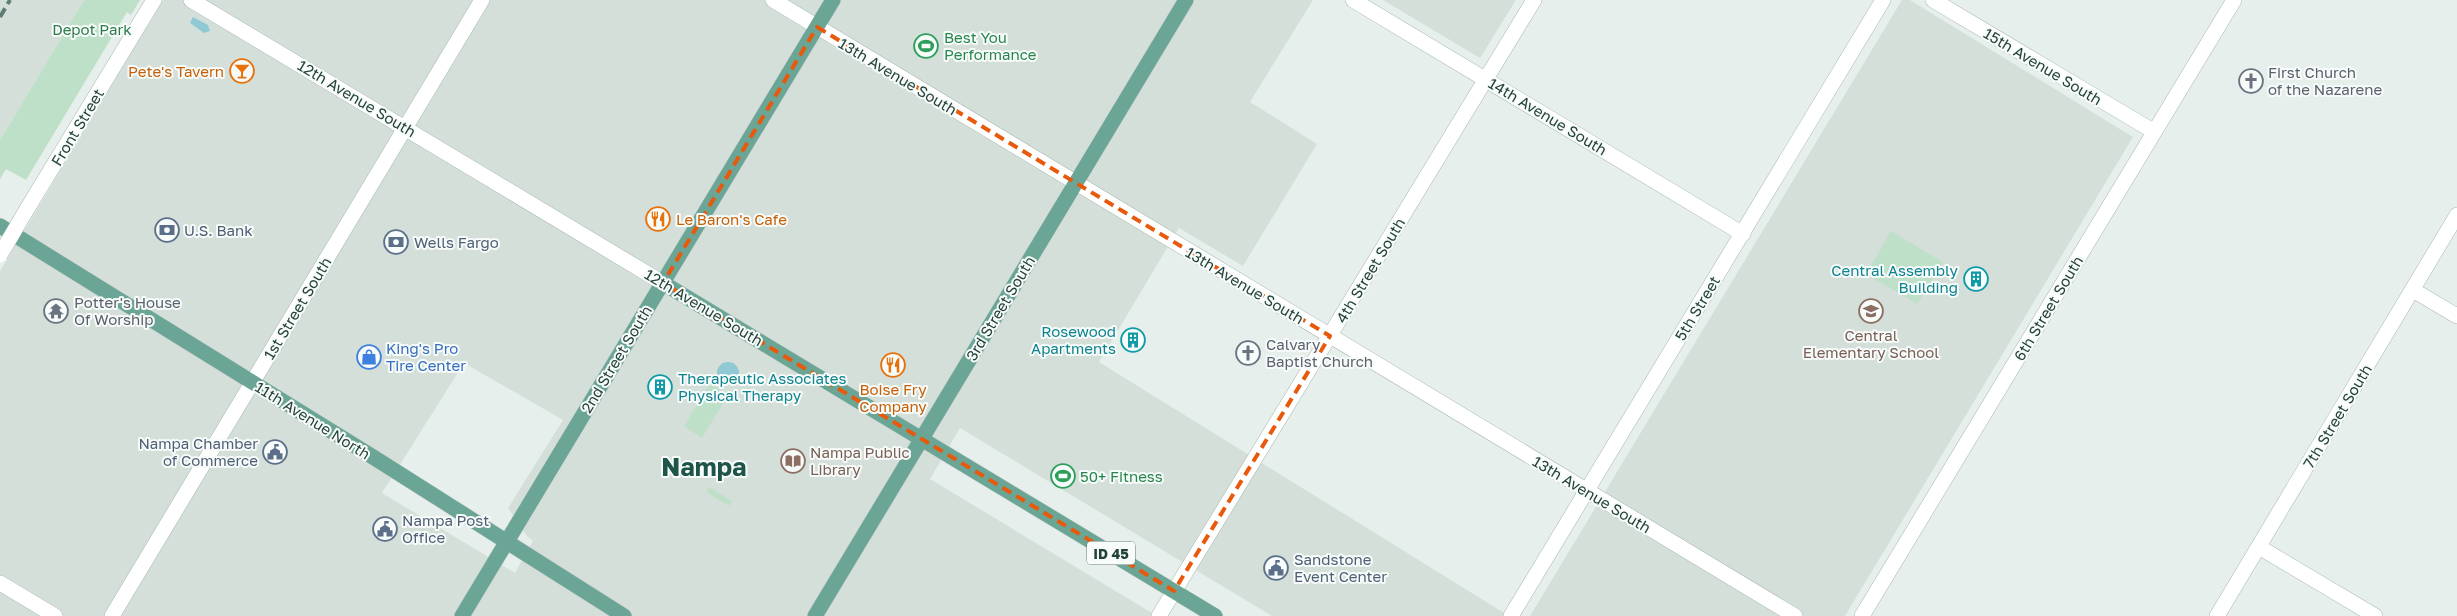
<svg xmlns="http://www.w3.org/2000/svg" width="2457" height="616" viewBox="0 0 2457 616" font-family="'Golos Text',sans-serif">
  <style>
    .built { fill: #d4dfda; fill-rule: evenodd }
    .green { fill: #bfe0c8 }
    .water { fill: #8ec9d4 }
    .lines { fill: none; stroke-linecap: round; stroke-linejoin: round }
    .minor-casing { stroke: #a8b8b2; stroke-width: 16 }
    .major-casing { stroke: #c2cac8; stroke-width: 16 }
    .minor { stroke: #fff; stroke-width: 15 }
    .major { stroke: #6aa596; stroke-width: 15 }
    .rail { stroke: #5f7d75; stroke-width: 4; stroke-dasharray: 10 5; stroke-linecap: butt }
    .minor-bridge-casing { stroke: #a8b8b2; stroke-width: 16; stroke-linecap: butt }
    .minor-bridge { stroke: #fff; stroke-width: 15 }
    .marked { fill: none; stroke: #e8590c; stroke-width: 4; stroke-dasharray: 10 6; stroke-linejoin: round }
    .labels { text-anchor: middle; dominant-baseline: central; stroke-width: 4; stroke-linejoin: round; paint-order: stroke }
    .shield { fill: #f7fbf9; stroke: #637a73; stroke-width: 1 }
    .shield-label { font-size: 14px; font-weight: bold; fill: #24423a }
    .park-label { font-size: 15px; fill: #2d7a4b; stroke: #f7fbf9 }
    .leisure-label { font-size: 15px; fill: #27864d; stroke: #f7fbf9; text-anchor: start }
    .street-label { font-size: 15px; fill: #24423a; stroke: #f7fbf9 }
    .food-label { font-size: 15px; fill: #c56008; stroke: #f7fbf9; text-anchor: end }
    .worship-label { font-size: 15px; fill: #5b616d; stroke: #f7fbf9; text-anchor: start }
    .service-label { font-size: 15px; fill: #4e5e75; stroke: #f7fbf9; text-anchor: start }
    .culture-label { font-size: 15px; fill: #0d838f; stroke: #f7fbf9; text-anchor: end }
    .education-label { font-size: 15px; fill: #785e54; stroke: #f7fbf9 }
    .shop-label { font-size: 15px; fill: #366cbe; stroke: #f7fbf9; text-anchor: start }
    .town-label { font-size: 25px; font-weight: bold; fill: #1f5548; stroke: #f7fbf9 }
  </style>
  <rect width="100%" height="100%" fill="#e6efeb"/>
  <!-- built -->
  <g class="built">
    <path d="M0,0h84l-84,140z"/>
    <path d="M163,0h1150l-63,102 67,42 -74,122 -64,-38 -80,134 410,254h-237l-312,-188 -30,51 227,137h-1157v-345zM464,363l99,57 -55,88 19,28 6,5 -18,32 -133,-80z"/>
    <path d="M1383,0h133l-36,58z"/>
    <path d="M1902,0h8l223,137 -288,479h-315z"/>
  </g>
  <!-- green -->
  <g class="green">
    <path d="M84,0h56l-9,15 -4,-3 -101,168 -20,-11 -6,10v-39z"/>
    <path d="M1891,231l52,31 -26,42 -51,-30z"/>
    <path d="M710,383l18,12 -26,43 -18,-12z"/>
    <path d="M709,487l23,14 -3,5 -23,-14z"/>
  </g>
  <!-- water -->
  <g class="water">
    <path d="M193,17l15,8 2,6 -6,2 -14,-10z"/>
    <circle cx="728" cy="373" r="11"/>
  </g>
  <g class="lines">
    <!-- minor casing -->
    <g class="minor-casing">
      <g id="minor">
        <path d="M191,0l472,283"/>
        <path d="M773,0l1022,616"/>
        <path d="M1353,0l390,234"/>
        <path d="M1933,0l220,131"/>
        <path d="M27,209l127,-209"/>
        <path d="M2413,290l44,26"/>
        <path d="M2259,547l116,69"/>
        <path d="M0,583l55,33"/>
        <path d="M112,616l370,-616"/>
        <path d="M1159,616l375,-616"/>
        <path d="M1511,616l372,-616"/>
        <path d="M1862,616l372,-616"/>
        <path d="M2217,616l240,-401"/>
      </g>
    </g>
    <!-- major casing -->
    <g class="major-casing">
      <g id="major">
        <path d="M0,226l373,231 251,159"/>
        <path d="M663,283l552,333"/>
        <path d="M462,616l371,-616"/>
        <path d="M815,616l371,-616"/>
      </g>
    </g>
    <!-- minor -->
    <use href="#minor" class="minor"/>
    <!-- major -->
    <use href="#major" class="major"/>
    <!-- rail -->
    <path class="rail" d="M0,17l10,-17"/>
    <!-- minor-bridge casing -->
    <g class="minor-bridge-casing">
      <path id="minor-bridge" d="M0,255l27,-46"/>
    </g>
    <!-- minor-bridge -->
    <use href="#minor-bridge" class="minor-bridge"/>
  </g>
  <!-- marked area -->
  <path class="marked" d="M817,27l513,309 -156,255 -511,-308z"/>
  <!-- icons -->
  <defs>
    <g id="stadium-ring" transform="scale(1.25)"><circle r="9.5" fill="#f7fbf9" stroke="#2e9e5b" stroke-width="1.5"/><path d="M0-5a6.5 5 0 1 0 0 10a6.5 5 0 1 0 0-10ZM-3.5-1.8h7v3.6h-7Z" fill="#2e9e5b"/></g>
    <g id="bar-ring" transform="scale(1.25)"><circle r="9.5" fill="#f7fbf9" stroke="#e8710a" stroke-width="1.5"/><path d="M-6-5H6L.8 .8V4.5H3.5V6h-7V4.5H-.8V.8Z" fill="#e8710a"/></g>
    <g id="church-ring" transform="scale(1.25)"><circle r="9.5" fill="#f7fbf9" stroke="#6b7280" stroke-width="1.5"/><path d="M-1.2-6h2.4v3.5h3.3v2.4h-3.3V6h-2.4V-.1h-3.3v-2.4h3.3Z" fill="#6b7280"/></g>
    <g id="restaurant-ring" transform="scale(1.25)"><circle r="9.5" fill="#f7fbf9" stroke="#e8710a" stroke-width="1.5"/><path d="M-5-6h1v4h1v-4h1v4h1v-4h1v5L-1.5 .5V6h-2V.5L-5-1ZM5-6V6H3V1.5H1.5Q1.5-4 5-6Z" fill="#e8710a"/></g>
    <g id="bank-ring" transform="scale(1.25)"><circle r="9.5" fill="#f7fbf9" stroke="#5c6f8a" stroke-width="1.5"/><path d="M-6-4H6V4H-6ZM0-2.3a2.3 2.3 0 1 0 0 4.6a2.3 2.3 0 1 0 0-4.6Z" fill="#5c6f8a"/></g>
    <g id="building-ring" transform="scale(1.25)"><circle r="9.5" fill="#f7fbf9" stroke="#0f9aa8" stroke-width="1.5"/><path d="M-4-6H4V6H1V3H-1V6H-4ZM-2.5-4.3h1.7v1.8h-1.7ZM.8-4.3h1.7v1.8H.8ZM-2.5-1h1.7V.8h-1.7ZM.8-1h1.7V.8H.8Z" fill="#0f9aa8"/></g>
    <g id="temple-ring" transform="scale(1.25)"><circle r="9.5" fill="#f7fbf9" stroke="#6b7280" stroke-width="1.5"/><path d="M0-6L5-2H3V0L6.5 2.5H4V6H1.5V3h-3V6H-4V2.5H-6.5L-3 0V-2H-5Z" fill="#6b7280"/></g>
    <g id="school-ring" transform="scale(1.25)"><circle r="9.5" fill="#f7fbf9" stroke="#8d6e63" stroke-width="1.5"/><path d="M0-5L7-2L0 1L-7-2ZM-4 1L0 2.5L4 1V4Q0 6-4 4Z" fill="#8d6e63"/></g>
    <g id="shop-ring" transform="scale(1.25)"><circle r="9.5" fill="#f7fbf9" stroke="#3f7fe0" stroke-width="1.5"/><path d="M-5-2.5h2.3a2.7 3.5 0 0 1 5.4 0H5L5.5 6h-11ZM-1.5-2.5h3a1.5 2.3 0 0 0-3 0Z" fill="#3f7fe0"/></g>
    <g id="civic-ring" transform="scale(1.25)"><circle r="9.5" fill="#f7fbf9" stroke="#5c6f8a" stroke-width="1.5"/><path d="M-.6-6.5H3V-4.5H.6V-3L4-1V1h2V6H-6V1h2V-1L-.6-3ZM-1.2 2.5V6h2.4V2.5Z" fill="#5c6f8a"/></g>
    <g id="library-ring" transform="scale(1.25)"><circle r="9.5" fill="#f7fbf9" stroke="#8d6e63" stroke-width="1.5"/><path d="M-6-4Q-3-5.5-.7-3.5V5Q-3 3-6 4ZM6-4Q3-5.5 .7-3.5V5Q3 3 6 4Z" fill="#8d6e63"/></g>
  </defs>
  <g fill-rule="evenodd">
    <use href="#stadium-ring" x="926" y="46"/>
    <use href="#bar-ring" x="242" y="71"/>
    <use href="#church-ring" x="2251" y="81"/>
    <use href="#restaurant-ring" x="658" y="219"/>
    <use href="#bank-ring" x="167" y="230"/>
    <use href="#bank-ring" x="396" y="242"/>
    <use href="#building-ring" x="1976" y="279"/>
    <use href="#temple-ring" x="56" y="311"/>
    <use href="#school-ring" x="1871" y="311"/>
    <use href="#building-ring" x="1133" y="340"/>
    <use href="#church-ring" x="1248" y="353"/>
    <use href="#shop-ring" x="369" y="357"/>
    <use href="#restaurant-ring" x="893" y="365"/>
    <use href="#building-ring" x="660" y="387"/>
    <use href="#civic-ring" x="275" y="452"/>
    <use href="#library-ring" x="793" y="461"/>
    <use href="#stadium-ring" x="1063" y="476"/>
    <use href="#civic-ring" x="385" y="529"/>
    <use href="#civic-ring" x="1276" y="568"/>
  </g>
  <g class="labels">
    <!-- shield labels -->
    <rect class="shield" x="1087" y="541.5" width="48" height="23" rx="4"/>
    <g class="shield-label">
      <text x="1111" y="553">ID 45</text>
    </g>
    <!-- park labels -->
    <g class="park-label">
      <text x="92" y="29">Depot Park</text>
    </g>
    <!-- leisure labels -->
    <g class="leisure-label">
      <text x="944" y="37">Best You<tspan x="944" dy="17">Performance</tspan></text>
      <text x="1080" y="476">50+ Fitness</text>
    </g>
    <!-- street labels -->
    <g class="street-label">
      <text transform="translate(2043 66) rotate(31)">15th Avenue South</text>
      <text transform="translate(898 76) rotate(31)">13th Avenue South</text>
      <text transform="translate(357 98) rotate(31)">12th Avenue South</text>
      <text transform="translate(1548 116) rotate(31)">14th Avenue South</text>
      <text transform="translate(77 127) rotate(-59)">Front Street</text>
      <text transform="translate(1370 270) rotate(-59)">4th Street South</text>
      <text transform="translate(1245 285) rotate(31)">13th Avenue South</text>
      <text transform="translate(704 307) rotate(31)">12th Avenue South</text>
      <text transform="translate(297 308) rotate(-59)">1st Street South</text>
      <text transform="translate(1000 308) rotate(-59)">3rd Street South</text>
      <text transform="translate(1697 308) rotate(-59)">5th Street</text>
      <text transform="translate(2048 308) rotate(-59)">6th Street South</text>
      <text transform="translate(616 359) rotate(-59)">2nd Street South</text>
      <text transform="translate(2337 416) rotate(-59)">7th Street South</text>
      <text transform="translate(313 420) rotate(32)">11th Avenue North</text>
      <text transform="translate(1592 494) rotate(31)">13th Avenue South</text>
    </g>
    <!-- food labels -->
    <g class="food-label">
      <text x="224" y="71">Pete's Tavern</text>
      <text x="676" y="219" text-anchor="start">Le Baron's Cafe</text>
      <text x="893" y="389" text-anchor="middle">Boise Fry<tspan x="893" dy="17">Company</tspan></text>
    </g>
    <!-- worship labels -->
    <g class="worship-label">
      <text x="2268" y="72">First Church<tspan x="2268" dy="17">of the Nazarene</tspan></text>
      <text x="74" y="302">Potter's House<tspan x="74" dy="17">Of Worship</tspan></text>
      <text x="1266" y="344">Calvary<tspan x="1266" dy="17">Baptist Church</tspan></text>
    </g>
    <!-- service labels -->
    <g class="service-label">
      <text x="184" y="230">U.S. Bank</text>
      <text x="414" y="242">Wells Fargo</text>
      <text x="258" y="443" text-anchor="end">Nampa Chamber<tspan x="258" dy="17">of Commerce</tspan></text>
      <text x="402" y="520">Nampa Post<tspan x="402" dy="17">Office</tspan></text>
      <text x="1294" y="559">Sandstone<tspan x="1294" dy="17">Event Center</tspan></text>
    </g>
    <!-- culture labels -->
    <g class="culture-label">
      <text x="1958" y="270">Central Assembly<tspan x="1958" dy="17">Building</tspan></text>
      <text x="1116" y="331">Rosewood<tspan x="1116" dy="17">Apartments</tspan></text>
      <text x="678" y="378" text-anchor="start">Therapeutic Associates<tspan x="678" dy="17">Physical Therapy</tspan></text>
    </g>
    <!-- education labels -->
    <g class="education-label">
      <text x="1871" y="335">Central<tspan x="1871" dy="17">Elementary School</tspan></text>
      <text x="810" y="452" text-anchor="start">Nampa Public<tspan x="810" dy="17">Library</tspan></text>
    </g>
    <!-- shop labels -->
    <g class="shop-label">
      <text x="386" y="348">King's Pro<tspan x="386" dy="17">Tire Center</tspan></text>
    </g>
    <!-- town labels -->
    <g class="town-label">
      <text x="704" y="466">Nampa</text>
    </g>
  </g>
</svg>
